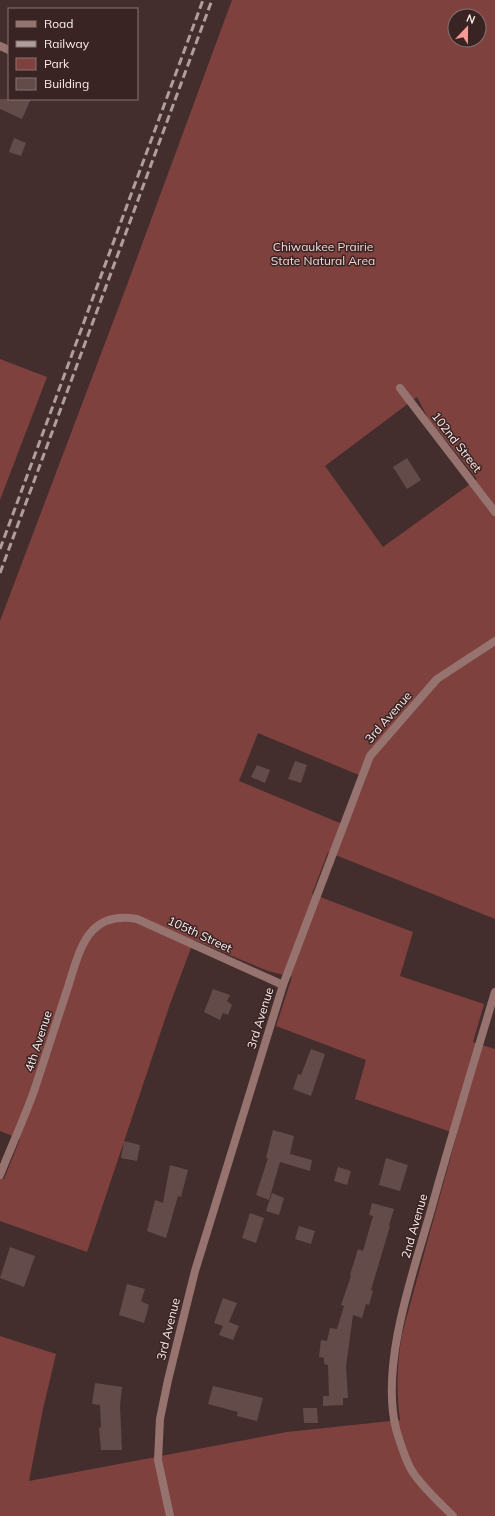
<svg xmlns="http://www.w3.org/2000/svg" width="495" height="1516" viewBox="0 0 495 1516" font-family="Mulish,sans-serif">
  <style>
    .green { fill: #7e413e; fill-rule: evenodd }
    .building { fill: #634b49 }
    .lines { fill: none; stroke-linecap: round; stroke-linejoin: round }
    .street { stroke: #977370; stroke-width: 8 }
    .rail { stroke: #af9e9d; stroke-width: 3; stroke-dasharray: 8 4; stroke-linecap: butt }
    .labels { text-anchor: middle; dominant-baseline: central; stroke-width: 3; stroke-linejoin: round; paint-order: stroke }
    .park-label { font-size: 12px; fill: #efd7d5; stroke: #392423 }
    .street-label { font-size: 12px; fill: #fbeceb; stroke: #392423 }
  </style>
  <rect width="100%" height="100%" fill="#442e2d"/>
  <!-- green -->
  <g class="green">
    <path d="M232,0h263v919l-167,-67 -16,42 101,38 -13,44 84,28 -11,38 22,7v467h-495v-180l56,18 -13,55 -14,72 258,-49 113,-12c-4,-29 -3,-57 2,-86l55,-200 -102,-35 11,-39 -90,-34 16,-49 -24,-6 -74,-31 -24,64 -83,248 -87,-31v-43l4,1 16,-40 -20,-8v-510l127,-336zM455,16h24v24h-24zM417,397l11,21 49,61 -94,68 -58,-81zM258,733l108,45 -19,48 -108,-45z"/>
    <path d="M0,359l47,18 -47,123z"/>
  </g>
  <!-- building -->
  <g class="building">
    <path d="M0,99h31l-9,20 -22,-10z"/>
    <path d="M14,138l12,5 -5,13 -12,-4z"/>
    <path d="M407,458l14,22 -14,9 -14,-22z"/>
    <path d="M295,761l12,4 -6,18 -13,-4z"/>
    <path d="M257,765l13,5 -5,13 -14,-6z"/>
    <path d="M213,989l17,6 -3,6 5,4 -4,10 -5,-2 -3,7 -16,-8z"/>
    <path d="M311,1049l14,5 -14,42 -18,-7 5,-15 3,1z"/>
    <path d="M273,1130l21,6 -4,18 22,6 -2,11 -30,-9 -11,38 -13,-5 12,-37h-2z"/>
    <path d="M124,1141l16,4 -3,16 -16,-3z"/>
    <path d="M386,1158l22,7 -8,26 -21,-6z"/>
    <path d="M170,1165l18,5 -7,27 -3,-1 -12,42 -19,-7 8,-31 8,3z"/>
    <path d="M338,1167l13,4 -4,14 -13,-4z"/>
    <path d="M272,1193l12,5 -5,17 -13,-4z"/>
    <path d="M372,1203l22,6 -5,16 1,1 -19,64 2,1 -4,14 -3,-1 -4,14 -9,-3 -7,51 2,32h-5v7l-20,1v-10h6l-1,-31 -4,-1v-6l-5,-1 2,-17 6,1 3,-13 7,1 7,-23 -3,-1 10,-29 -1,-1 8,-26 5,2 10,-35 -4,-1z"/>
    <path d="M250,1213l14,5 -8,25 -14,-5z"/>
    <path d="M299,1226l16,5 -4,13 -16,-5z"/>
    <path d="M10,1247l25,9 -11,31 -24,-9z"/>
    <path d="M127,1284l18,5 -4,12 8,4 -5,18 -25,-8z"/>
    <path d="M223,1298l14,5 -8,19 10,4 -6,14 -14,-5 4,-9 -9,-3z"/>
    <path d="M95,1383l27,4 -2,19 2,44h-21l-2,-22 2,-1 -1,-22 -8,-1z"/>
    <path d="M213,1386l50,12 -6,23 -20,-5 1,-4 -30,-8z"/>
    <path d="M303,1408h14l1,15h-14z"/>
  </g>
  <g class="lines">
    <!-- street -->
    <g class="street">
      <path d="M0,46l9,4"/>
      <path d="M400,388l95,124"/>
      <path d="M0,1175c11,-28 24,-56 34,-84 11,-34 22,-68 33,-101 6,-18 12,-45 25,-59 12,-13 28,-15 45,-12l146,66"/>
      <path d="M170,1516l-12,-56 2,-41 8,-39 27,-109 88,-286 87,-229 67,-77 58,-38"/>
      <path d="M453,1516c-14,-14 -30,-28 -41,-45 -5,-8 -13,-32 -16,-42 -16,-65 17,-156 35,-219 20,-73 42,-145 64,-218"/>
    </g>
    <!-- rail -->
    <g class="rail">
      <path d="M0,549l203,-549"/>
      <path d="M0,573l212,-573"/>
    </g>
  </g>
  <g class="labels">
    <!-- park labels -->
    <g class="park-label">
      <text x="323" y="246">Chiwaukee Prairie<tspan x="323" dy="14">State Natural Area</tspan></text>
    </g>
    <!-- street labels -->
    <g class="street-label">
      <text transform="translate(457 442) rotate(52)">102nd Street</text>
      <text transform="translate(388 717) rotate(-49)">3rd Avenue</text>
      <text transform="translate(200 934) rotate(25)">105th Street</text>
      <text transform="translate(260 1018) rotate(-73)">3rd Avenue</text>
      <text transform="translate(38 1041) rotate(-72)">4th Avenue</text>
      <text transform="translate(414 1226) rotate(-74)">2nd Avenue</text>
      <text transform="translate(168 1329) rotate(-76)">3rd Avenue</text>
    </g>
  </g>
  <!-- legend -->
  <rect x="8" y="8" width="130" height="92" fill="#392423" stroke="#877473"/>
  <rect x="16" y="21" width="20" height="6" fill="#977370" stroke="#877473"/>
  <text x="44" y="28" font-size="12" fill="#fbeceb">Road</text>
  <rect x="16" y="41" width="20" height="6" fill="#af9e9d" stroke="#877473"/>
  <text x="44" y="48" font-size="12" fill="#fbeceb">Railway</text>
  <rect x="16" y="58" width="20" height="12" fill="#7e413e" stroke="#877473"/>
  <text x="44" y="68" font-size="12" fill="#fbeceb">Park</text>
  <rect x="16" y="78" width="20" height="12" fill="#634b49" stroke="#877473"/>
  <text x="44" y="88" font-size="12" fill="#fbeceb">Building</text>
  <!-- north arrow -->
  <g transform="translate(467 28) rotate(22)"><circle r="19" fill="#392423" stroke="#877473"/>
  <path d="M0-3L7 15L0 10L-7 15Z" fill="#f59c96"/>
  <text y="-6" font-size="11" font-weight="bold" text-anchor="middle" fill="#fbeceb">N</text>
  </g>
</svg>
